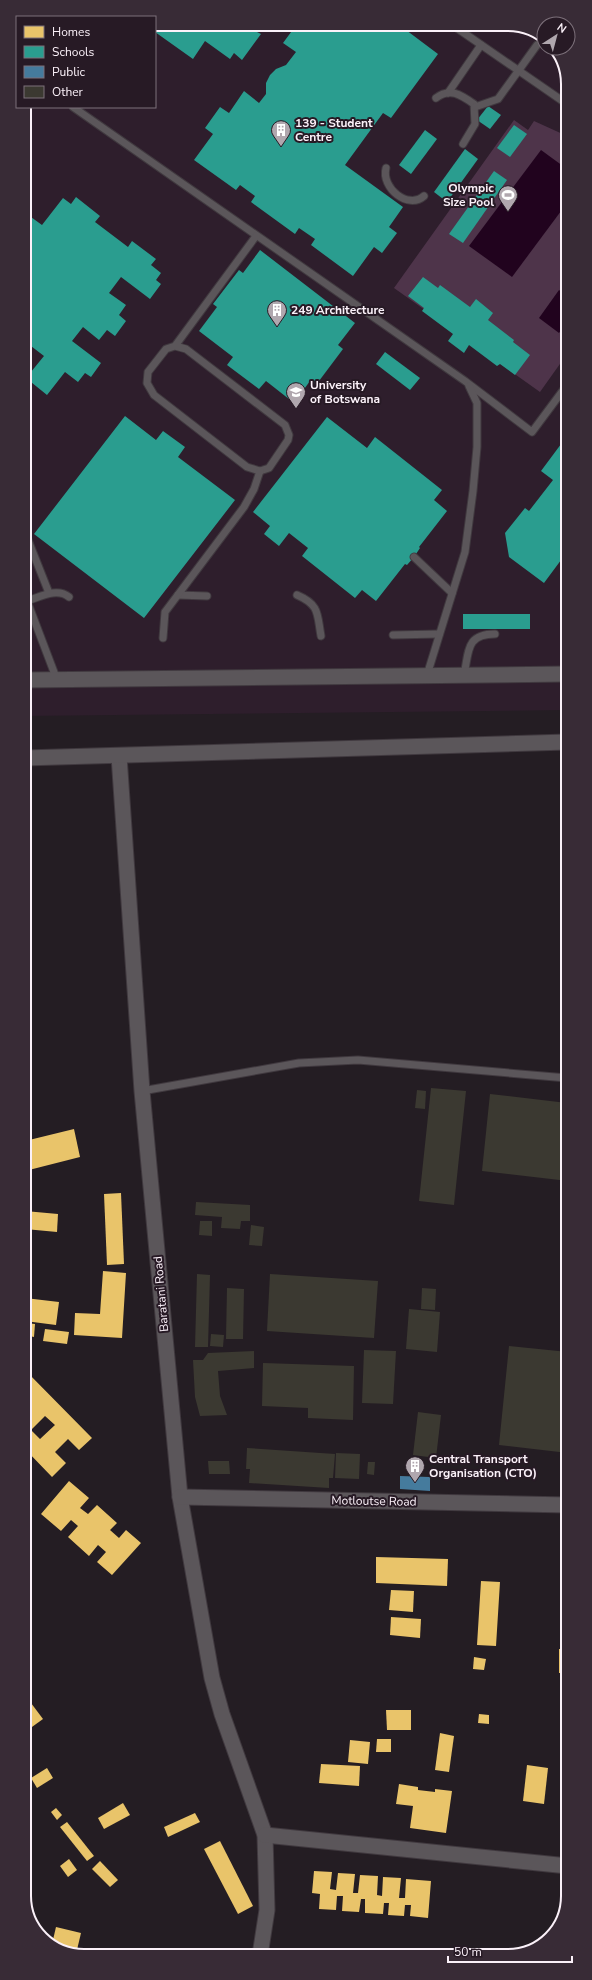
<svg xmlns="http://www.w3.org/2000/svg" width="592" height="1980" viewBox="0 0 592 1980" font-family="'Nunito Sans',sans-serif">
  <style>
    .built { fill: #2e1e2c }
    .green { fill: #4e344a }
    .water { fill: #21031e }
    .homes { fill: #e9c46a; fill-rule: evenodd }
    .schools { fill: #2a9d8f }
    .public { fill: #457b9d }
    .building { fill: #3b3931 }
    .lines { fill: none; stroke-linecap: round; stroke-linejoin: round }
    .service-casing { stroke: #40393f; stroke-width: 9 }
    .minor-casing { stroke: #40393f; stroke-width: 17 }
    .service { stroke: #5b565a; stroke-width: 7 }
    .minor { stroke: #5b565a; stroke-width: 15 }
    .labels { text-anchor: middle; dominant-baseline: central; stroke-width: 4; stroke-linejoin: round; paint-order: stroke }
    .poi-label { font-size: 12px; font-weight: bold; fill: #fbf1f9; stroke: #271a25; text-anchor: start }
    .street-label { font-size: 12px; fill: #fbf1f9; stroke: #271a25 }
    .rim { fill: none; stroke: #fbf1f9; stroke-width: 2 }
  </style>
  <rect width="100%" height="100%" fill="#241d23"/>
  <!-- built -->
  <path class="built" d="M155,24h361l28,13v11h9l14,24v638l-543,6v-609h131z"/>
  <!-- green -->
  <path class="green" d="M514,120l14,10 6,-9 33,15v218l-27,38 -146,-104z"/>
  <!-- water -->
  <g class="water">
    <path d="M541,150l26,19v34l-55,74 -43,-31z"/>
    <path d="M559,290l8,6v26l-8,11 -20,-15z"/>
  </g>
  <!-- homes -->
  <g class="homes">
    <path d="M74,1129l6,28 -55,14v-30z"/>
    <path d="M121,1193l3,71 -17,1 -3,-71z"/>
    <path d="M25,1211l33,3 -1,18 -32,-3z"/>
    <path d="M103,1271l23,2 -4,65 -48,-3 1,-22 25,1z"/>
    <path d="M25,1298l34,4 -3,23 -31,-4z"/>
    <path d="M25,1323l10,1 -1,13 -9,-2z"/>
    <path d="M45,1329l24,3 -2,12 -24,-3z"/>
    <path d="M25,1370l67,68 -13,12 -11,-11 -13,13 11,11 -14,14 -27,-28v-42l5,-5 -5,-6zM45,1416l10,9 -15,14 -9,-9z"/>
    <path d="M69,1481l20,17 -9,10 8,6 9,-9 20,18 -7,7 9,8 7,-8 15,13 -29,32 -15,-13 9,-10 -8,-7 -9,11 -21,-19 10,-11 -7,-6 -10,11 -20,-17z"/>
    <path d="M376,1557l72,2 -1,27 -71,-3z"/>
    <path d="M481,1581l19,1 -4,64 -19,-1z"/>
    <path d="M391,1590l23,1 -1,21 -24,-2z"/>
    <path d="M391,1617l30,2 -1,19 -30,-3z"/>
    <rect x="559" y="1649" width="9" height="24"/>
    <path d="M474,1657l12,2 -2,11 -11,-1z"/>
    <path d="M28,1699l15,20 -18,13v-31z"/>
    <path d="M386,1710h25v20h-24z"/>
    <path d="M479,1714l10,1v9l-11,-1z"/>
    <path d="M440,1733l14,3 -5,36 -14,-2z"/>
    <path d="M377,1739h14v13h-15z"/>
    <path d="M350,1740l20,2 -2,22 -20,-2z"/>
    <path d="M321,1764l39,2 -1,20 -40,-3z"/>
    <path d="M527,1765l21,3 -4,36 -21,-3z"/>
    <path d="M47,1768l6,10 -16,10 -6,-10z"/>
    <path d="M399,1784l19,3v3l17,2v-3l17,2 -6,42 -36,-5 3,-22 -17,-2z"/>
    <path d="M123,1803l7,12 -26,14 -6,-11z"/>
    <path d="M56,1808l6,7 -5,5 -6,-8z"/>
    <path d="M195,1813l5,9 -32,15 -4,-10z"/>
    <path d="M67,1822l27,34 -7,5 -27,-34z"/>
    <path d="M220,1841l33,65 -15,8 -34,-65z"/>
    <path d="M69,1859l8,11 -9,7 -8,-11z"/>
    <path d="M100,1861l18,19 -8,7 -18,-18z"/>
    <path d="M314,1871l18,1 -2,17 6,1 2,-17 17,1 -2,19h5l2,-18 18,1 -1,19 5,1 1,-19 18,1 -2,20h6l1,-19 25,2 -3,37 -18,-2 1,-11h-6l-1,11 -16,-1 1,-12h-5l-1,11 -18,-1v-14h-4l-2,13 -17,-1 1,-15h-6l-1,14 -17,-1 1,-15 -8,-1z"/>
    <path d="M56,1927l25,6 -5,21 -24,-10z"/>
  </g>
  <!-- schools -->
  <g class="schools">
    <path d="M158,24h104l-5,8 4,2 -19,26 -8,-7 -4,6 -25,-18 -12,18 -38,-27z"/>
    <path d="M297,24h89l7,6 5,-6 40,30 -47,64 -8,-5 -38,52 58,42 -14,20 8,6 -15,20 -8,-6 -21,29 -42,-31 4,-6 -16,-11 -4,6 -44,-32 4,-6 -15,-11 -4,5 -42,-30 19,-26 -8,-6 15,-21 9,6 15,-22 15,12 7,-9v-11l4,-8 6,-6 10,-4 10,-13 -13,-9z"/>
    <path d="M488,106l13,9 -11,14 -13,-9z"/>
    <path d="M514,125l13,9 -17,23 -13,-9z"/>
    <path d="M425,130l12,9 -26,35 -12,-9z"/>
    <path d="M465,149l13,10 -31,43 -13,-10z"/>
    <path d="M24,163l3,15h-3z"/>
    <path d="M494,171l13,9 -44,63 -14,-9z"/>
    <path d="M76,197l24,19 -5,6 33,25 4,-6 24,18 -5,6 10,8 -5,7 5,4 -11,15 -29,-22 -12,16 17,12 -7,10 7,6 -11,15 -8,-6 -8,10 -16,-13 -11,14 29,22 -10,14 -6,-4 -7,9 -13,-10 -18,23 -21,-17 18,-22 -17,-13 -3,4v-135l18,13 21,-27 8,6z"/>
    <path d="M260,250l95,73 -17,22 5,4 -27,36 -6,-4 -16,22 -28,-22 -7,8 -32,-24 6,-8 -34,-26 18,-24 -4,-3 26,-34 4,3z"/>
    <path d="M423,277l15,11 2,-3 30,22 6,-8 17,14 -5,7 26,20 -1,2 17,13 -15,20 -15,-11 -3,2 -28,-21 -5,8 -16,-12 5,-7 -31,-23 2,-3 -16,-12z"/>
    <path d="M385,352l35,26 -10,12 -34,-26z"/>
    <path d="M125,416l31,24 7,-9 22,16 -7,10 57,43 -91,118 -110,-84z"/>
    <path d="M327,417l40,31 8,-11 67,53 -8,10 13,11 -28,36 1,1 -6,9 -7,8 -2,-1 -29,37 -14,-11 -7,8 -53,-42 6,-8 -19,-15 -10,13 -15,-12 6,-8 -17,-14z"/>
    <path d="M567,436v116l-23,31 -35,-26 -4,-24 20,-25 4,3 24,-31 -12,-9z"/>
    <rect x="463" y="614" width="67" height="15"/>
  </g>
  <!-- public -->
  <path class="public" d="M400,1476l30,1v14l-30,-2z"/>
  <!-- building -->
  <g class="building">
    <path d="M431,1088l35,3 -12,114 -35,-4z"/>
    <path d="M417,1090l9,1 -1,18 -10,-1z"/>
    <path d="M490,1094l77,9 1,78 -86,-10z"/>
    <path d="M196,1202l54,3v16h-9l-1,8 -19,-1 1,-11 -27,-2z"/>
    <path d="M200,1221h12v15l-13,-1z"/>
    <path d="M251,1225l13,2 -2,19 -13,-1z"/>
    <path d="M197,1274l13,1 -2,72h-13z"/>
    <path d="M270,1274l108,7 -4,57 -107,-7z"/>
    <path d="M227,1288l17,1 -1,50h-17z"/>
    <path d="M422,1288l14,1 -1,21 -14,-1z"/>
    <path d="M409,1309l31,3 -3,40 -31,-3z"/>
    <path d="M211,1334l13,1 -1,12 -13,-1z"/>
    <path d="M509,1346l59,6v101l-69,-8z"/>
    <path d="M364,1350l32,1 -3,53 -31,-1z"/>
    <path d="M254,1351v17l-36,3 2,25 7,19 -27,1 -5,-19 -2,-37h10l5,-7z"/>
    <path d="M263,1363l91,3 -1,54 -45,-2v-10l-46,-2z"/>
    <path d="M418,1412l23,3 -5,43 -23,-3z"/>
    <path d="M247,1448l88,6 -2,24h-4v10l-80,-5 1,-14h-4z"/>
    <path d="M336,1453l24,1 -1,25 -24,-1z"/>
    <path d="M208,1461h21l1,13h-21z"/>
    <path d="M368,1462h7l-1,13 -7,-1z"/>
  </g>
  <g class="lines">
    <!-- service casing -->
    <g class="service-casing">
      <g id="service">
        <path d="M451,24l116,80"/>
        <path d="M448,93l33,-48"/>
        <path d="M436,98c14,-11 25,-3 38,6l1,20 -12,20"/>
        <path d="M73,107l392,274 67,51 35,-47"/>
        <path d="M475,107l23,-8 39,-54"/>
        <path d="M386,168c-5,20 22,42 38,28"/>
        <path d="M175,346l11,3 99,76 4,10 -1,5 -19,28 -9,3 -13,-4 -93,-72 -7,-12 1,-11 18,-23 9,-3 81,-110"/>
        <path d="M24,530l25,63"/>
        <path d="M414,557l38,36"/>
        <path d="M24,593l33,87"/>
        <path d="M178,595l29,1"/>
        <path d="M297,595c23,10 20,19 24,41"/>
        <path d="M27,601c13,-4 30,-14 42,-4"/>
        <path d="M393,635l46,-1"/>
        <path d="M163,638l2,-26 79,-105 10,-18 6,-18"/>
        <path d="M427,675l38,-123 8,-61 4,-44v-44l-8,-17"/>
        <path d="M464,675c5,-24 2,-41 31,-41"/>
        <path d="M142,1091l157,-28 59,-3 209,18"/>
      </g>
    </g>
    <!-- minor casing -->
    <g class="minor-casing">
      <g id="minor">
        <path d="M24,680l543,-6"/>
        <path d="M119,756l23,335 38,406 32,181 10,36 43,121 2,75 -7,45"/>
        <path d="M24,758l543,-16"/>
        <path d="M180,1497l388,8"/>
        <path d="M265,1835l303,31"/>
      </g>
    </g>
    <!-- service -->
    <use href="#service" class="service"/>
    <!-- minor -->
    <use href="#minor" class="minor"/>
  </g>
  <!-- icons -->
  <defs>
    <g id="building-pin" transform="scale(1)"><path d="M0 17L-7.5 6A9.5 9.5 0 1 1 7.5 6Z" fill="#b0a7ae" stroke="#271a25"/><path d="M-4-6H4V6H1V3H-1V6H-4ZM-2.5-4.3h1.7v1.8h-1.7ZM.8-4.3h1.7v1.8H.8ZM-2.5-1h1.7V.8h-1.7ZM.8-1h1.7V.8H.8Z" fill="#fff"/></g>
    <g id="stadium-pin" transform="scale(1)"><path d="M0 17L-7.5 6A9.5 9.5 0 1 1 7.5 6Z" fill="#b0a7ae" stroke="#271a25"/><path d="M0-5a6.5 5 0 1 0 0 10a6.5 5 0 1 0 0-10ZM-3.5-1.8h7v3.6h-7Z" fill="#fff"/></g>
    <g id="university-pin" transform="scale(1)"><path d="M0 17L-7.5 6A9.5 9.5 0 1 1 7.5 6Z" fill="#b0a7ae" stroke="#271a25"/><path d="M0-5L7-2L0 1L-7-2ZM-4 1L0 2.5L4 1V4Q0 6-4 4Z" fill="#fff"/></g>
  </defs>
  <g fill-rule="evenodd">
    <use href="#building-pin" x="281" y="130"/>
    <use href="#stadium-pin" x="508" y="195"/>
    <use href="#building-pin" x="277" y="310"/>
    <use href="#university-pin" x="296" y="392"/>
    <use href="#building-pin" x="415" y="1466"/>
  </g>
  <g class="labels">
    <!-- poi labels -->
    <g class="poi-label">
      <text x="295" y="123">139 - Student<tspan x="295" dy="14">Centre</tspan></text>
      <text x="494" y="188" text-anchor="end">Olympic<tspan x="494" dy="14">Size Pool</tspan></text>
      <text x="291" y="310">249 Architecture</text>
      <text x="310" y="385">University<tspan x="310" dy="14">of Botswana</tspan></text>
      <text x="429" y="1459">Central Transport<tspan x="429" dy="14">Organisation (CTO)</tspan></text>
    </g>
    <!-- street labels -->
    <g class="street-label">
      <text transform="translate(161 1294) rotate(-95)">Baratani Road</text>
      <text transform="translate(374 1501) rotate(1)">Motloutse Road</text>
    </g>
  </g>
  <!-- crop -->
  <path d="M0 0H592V1980H0ZM84 31H508A53 53 0 0 1 561 84V1896A53 53 0 0 1 508 1949H84A53 53 0 0 1 31 1896V84A53 53 0 0 1 84 31Z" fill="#382b36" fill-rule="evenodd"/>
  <path class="rim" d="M84 31H508A53 53 0 0 1 561 84V1896A53 53 0 0 1 508 1949H84A53 53 0 0 1 31 1896V84A53 53 0 0 1 84 31Z"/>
  <!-- legend -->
  <rect x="16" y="16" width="140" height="92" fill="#271a25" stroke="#7c707a"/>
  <rect x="24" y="26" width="20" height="12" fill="#e9c46a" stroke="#7c707a"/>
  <text x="52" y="36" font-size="12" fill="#fbf1f9">Homes</text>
  <rect x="24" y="46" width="20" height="12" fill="#2a9d8f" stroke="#7c707a"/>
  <text x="52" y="56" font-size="12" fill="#fbf1f9">Schools</text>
  <rect x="24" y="66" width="20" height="12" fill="#457b9d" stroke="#7c707a"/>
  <text x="52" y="76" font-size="12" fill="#fbf1f9">Public</text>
  <rect x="24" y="86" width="20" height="12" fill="#3b3931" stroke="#7c707a"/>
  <text x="52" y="96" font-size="12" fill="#fbf1f9">Other</text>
  <!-- north arrow -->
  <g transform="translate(556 36) rotate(36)"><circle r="19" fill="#271a25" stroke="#7c707a"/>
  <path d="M0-3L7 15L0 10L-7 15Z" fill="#b0a7ae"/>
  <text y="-6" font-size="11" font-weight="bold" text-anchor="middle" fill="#fbf1f9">N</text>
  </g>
  <!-- scale -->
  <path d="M448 1956v6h124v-6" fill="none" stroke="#fbf1f9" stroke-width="2"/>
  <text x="454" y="1956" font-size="12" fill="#fbf1f9" stroke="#271a25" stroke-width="3" paint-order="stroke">50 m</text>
</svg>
